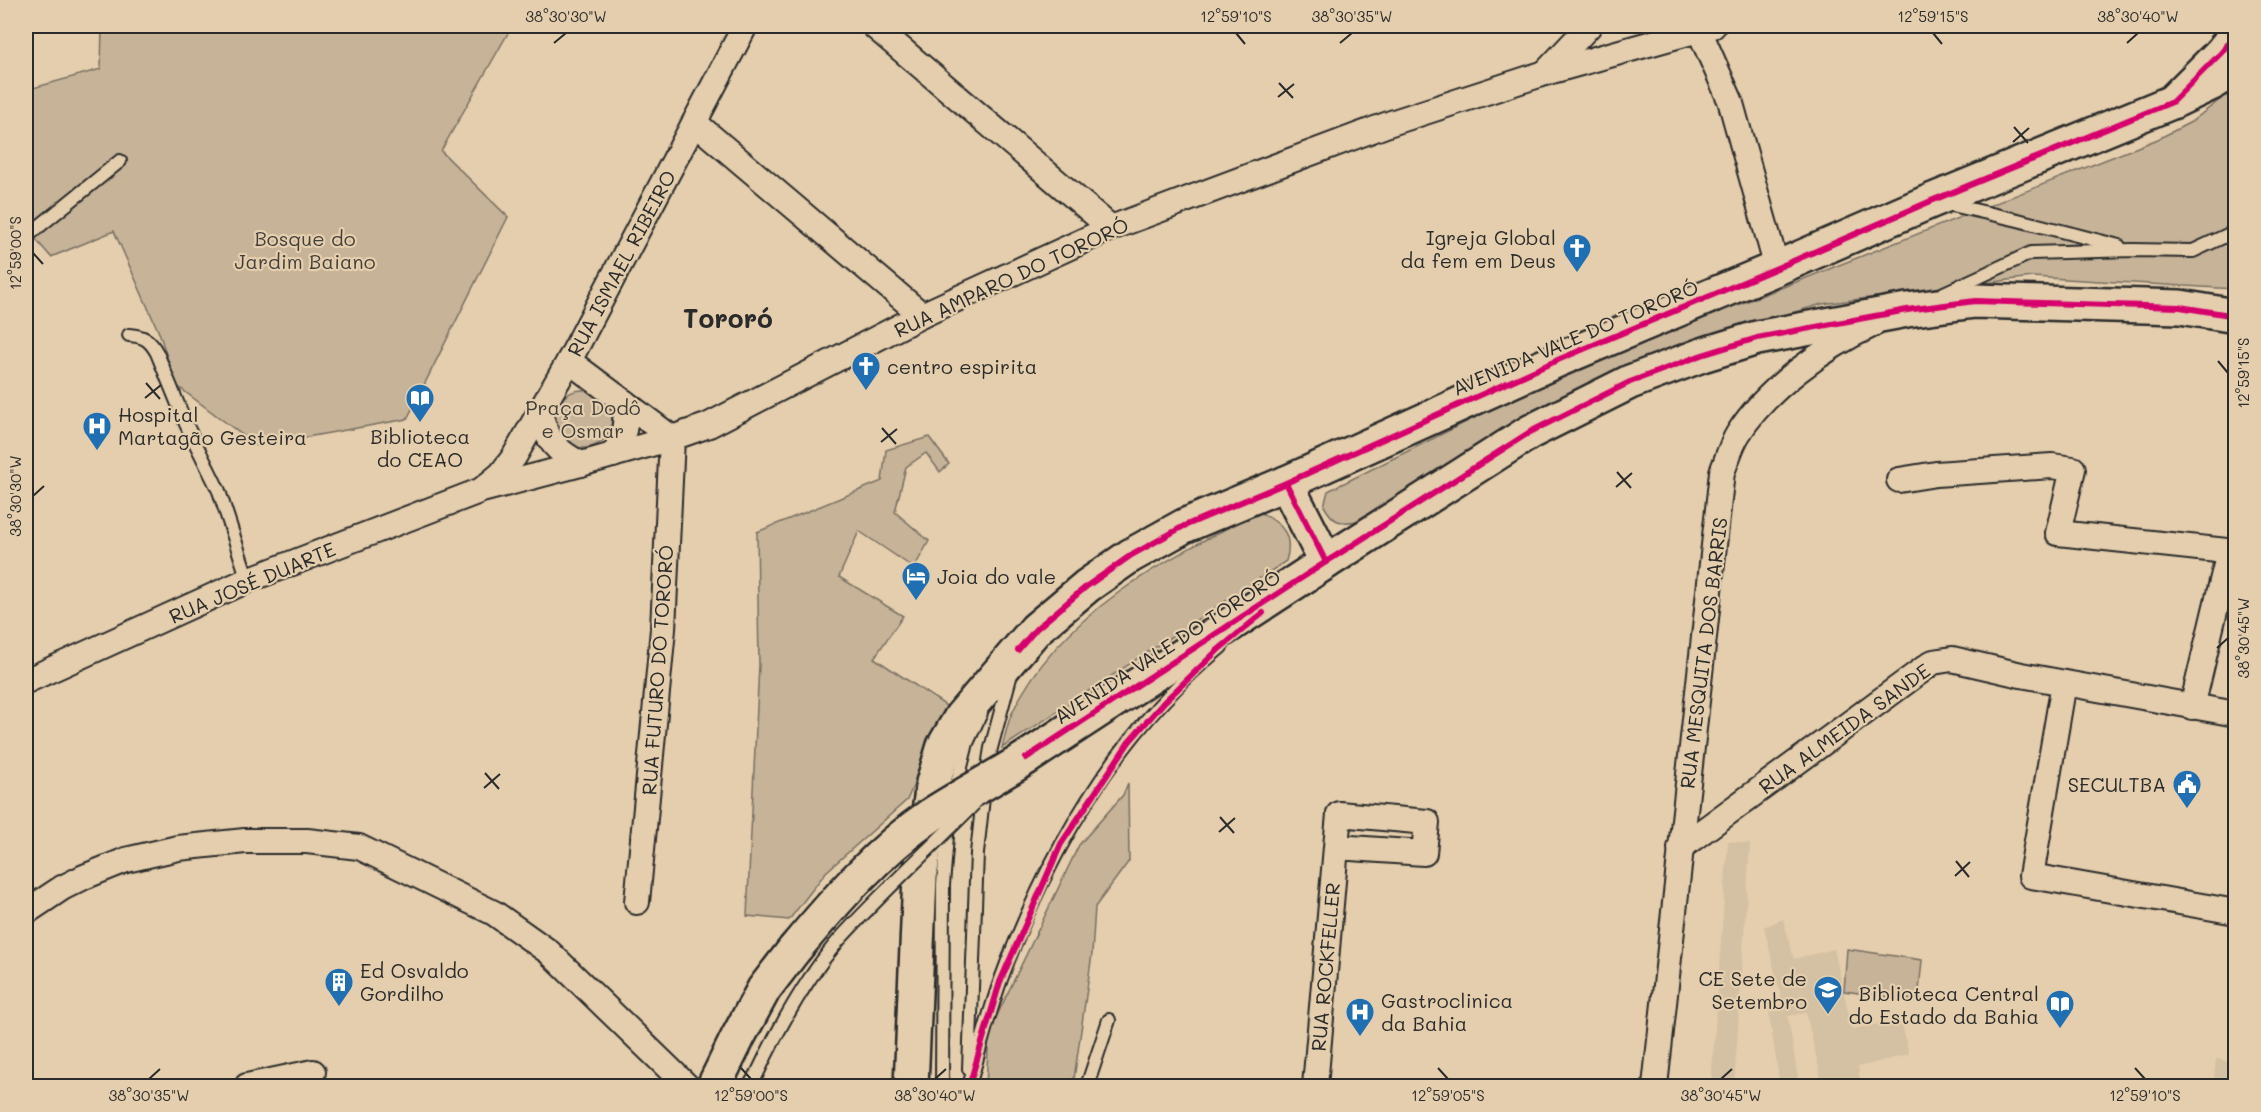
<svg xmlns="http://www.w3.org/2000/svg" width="2261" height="1112" viewBox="0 0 2261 1112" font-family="Mali,sans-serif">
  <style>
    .built { fill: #d4c0a2 }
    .green { fill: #c6b398; stroke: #786f62; stroke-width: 1.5 }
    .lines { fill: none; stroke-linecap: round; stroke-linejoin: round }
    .lane-casing { stroke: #2b2b2b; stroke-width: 16 }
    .street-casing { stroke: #2b2b2b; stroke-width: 28 }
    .secondary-casing { stroke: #2b2b2b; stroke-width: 38 }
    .primary-casing { stroke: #2b2b2b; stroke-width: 38 }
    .lane { stroke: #e4cead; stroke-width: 12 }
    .street { stroke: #e4cead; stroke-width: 24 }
    .secondary { stroke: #e4cead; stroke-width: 33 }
    .primary { stroke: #e4cead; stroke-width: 33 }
    .lane-bridge-casing { stroke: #2b2b2b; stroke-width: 16; stroke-linecap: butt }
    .secondary-bridge-casing { stroke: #2b2b2b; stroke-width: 38; stroke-linecap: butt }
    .lane-bridge { stroke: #e4cead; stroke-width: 12 }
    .secondary-bridge { stroke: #e4cead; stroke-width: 33 }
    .cycleway-casing { stroke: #e4cead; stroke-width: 10 }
    .cycleway { stroke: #d6006c; stroke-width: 6 }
    .ticks { fill: none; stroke: #2b2b2b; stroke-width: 2 }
    .labels { text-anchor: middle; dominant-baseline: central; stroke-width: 4.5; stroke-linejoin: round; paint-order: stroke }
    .poi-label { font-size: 20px; fill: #2b2b2b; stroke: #e4cead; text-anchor: start }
    .park-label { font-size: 20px; fill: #423f3b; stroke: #e4cead }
    .street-label { font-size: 20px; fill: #2b2b2b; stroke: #e4cead }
    .district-label { font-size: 26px; font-weight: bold; fill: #2b2b2b; stroke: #e4cead }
    .neatline { fill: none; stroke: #2b2b2b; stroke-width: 2 }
    .ticks-label { font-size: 15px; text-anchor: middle; fill: #2b2b2b }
  </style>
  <rect width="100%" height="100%" fill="#e4cead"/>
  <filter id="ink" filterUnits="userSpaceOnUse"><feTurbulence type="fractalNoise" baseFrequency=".0167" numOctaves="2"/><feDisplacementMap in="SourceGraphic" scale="12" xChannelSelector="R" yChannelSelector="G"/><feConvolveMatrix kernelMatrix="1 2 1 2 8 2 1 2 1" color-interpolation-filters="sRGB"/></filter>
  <g filter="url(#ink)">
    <!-- built -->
    <g class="built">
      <path d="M1728,841l22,3 -16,242h-23z"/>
      <path d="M1783,919l11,40 40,-10 18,80 49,-9 8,34 -51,13 3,19h-38l-17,-73 -18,3 11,70h-19l-11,-73 15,-4 -20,-82z"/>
      <path d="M2216,1059l19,4v20l-21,-5z"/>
    </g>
    <!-- green -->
    <g class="green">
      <path d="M102,26h410l-71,125 67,66 -101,202 -150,27 -81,-61 -16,-50 -46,-104 -63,26 -25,-29v-138l75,-21z"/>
      <path d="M2235,88v201l-203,-12 -210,27 -142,42 -167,77 -155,98c-19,3 -24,2 -34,-15l4,-15 176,-88 168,-72 486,-192 33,-17z"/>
      <circle cx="583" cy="419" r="29"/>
      <path d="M929,437l20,27 -9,8 -14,-19 -20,14 -11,45 34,29 -15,27 -55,-37 -20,46 64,39 -29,42 74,49 -41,93 -81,72 -37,48 -42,-4 12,-251 -2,-133 125,-51 4,-31z"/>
      <path d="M1259,512c23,11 35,23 27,49l-284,187c3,-11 5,-24 10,-35 47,-99 153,-154 247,-201z"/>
      <path d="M1128,783l1,78 -34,46 -3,47 -19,132h-87l3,-54 90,-187 44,-50z"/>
      <path d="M1847,949l75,11 -4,41 -74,-10z"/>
    </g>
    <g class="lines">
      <!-- lane casing -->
      <g class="lane-casing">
        <g id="lane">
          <path d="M1943,203l75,17 101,26"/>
          <path d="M26,237l94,-76"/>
          <path d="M1944,293l87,-40 101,-3 61,1 43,-20"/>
          <path d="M129,335c15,1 21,5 28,18l29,71 33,67 29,89"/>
          <path d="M954,795l13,-52 14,-30"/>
          <path d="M969,1069l8,-216 6,-55 8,-50 20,-74"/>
          <path d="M749,1086l8,-12"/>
          <path d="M942,1086l1,-201 5,-61"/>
          <path d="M969,1086c10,-34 19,-70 31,-104 46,-126 116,-249 221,-335"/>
          <path d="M1087,1086l22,-66"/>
        </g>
      </g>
      <!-- street casing -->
      <g class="street-casing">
        <g id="street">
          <path d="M874,26l237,202"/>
          <path d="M1699,30l31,70 47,168"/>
          <path d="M1545,73l44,-47"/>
          <path d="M695,123l227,192"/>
          <path d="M569,361l103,77"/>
          <path d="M540,413c7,28 16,38 41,51"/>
          <path d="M613,455c11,-18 15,-32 11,-53"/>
          <path d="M1899,480l37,-6 116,-8 21,3 -15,64 178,19"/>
          <path d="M484,488l17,-14 13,-17 55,-96 176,-335"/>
          <path d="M26,681l222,-101 234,-90 99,-26 91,-26 37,-13 213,-110 189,-87 280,-105 154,-50 168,-47"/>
          <path d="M2064,683l-33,193 205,36"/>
          <path d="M2192,707l37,-155"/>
          <path d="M1680,848l253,-186 19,-3 69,16 215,39"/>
          <path d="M637,902l26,-273 9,-191"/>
          <path d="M26,912l36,-24 22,-11 42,-17 52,-12 67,-7h62l52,6 135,66 55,39 138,134"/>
          <path d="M247,1086l66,-14"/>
          <path d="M1315,1086l21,-239 88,6 3,-31 -88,-8 -3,33"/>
          <path d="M1655,1086l67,-614c5,-12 9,-27 16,-38 28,-45 87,-87 134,-109"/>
        </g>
      </g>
      <!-- secondary casing -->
      <g class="secondary-casing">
        <g id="secondary">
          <path d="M1286,483l40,79"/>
          <path d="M1026,758l300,-196 204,-130 100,-50 72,-27 55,-17 150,-28 68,-9 205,6 56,9"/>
          <path d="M714,1086l24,-49 26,-48 30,-39"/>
          <path d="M911,1086l9,-209 13,-94 11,-37 17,-29 75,-88 51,-43 43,-30 54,-30 102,-43 274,-124 217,-91 154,-67 241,-99 49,-49 15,-19"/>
        </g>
      </g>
      <!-- primary casing -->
      <g class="primary-casing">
        <path id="primary" d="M2172,102l42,-20 22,-14"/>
      </g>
      <!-- lane -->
      <use href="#lane" class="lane"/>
      <!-- street -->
      <use href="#street" class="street"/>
      <!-- secondary -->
      <use href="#secondary" class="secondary"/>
      <!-- primary -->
      <use href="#primary" class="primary"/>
      <!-- lane-bridge casing -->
      <g class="lane-bridge-casing">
        <path id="lane-bridge" d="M757,1074c22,-47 47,-93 81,-133 43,-48 91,-91 136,-137"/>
      </g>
      <!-- secondary-bridge casing -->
      <g class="secondary-bridge-casing">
        <path id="secondary-bridge" d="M794,950c41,-49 84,-99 137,-135 31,-20 64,-37 95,-57"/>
      </g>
      <!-- lane-bridge -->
      <use href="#lane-bridge" class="lane-bridge"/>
      <!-- secondary-bridge -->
      <use href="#secondary-bridge" class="secondary-bridge"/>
      <!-- cycleway casing -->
      <g class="cycleway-casing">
        <g id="cycleway">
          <path d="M1286,483l40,79"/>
          <path d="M1018,650l18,-21 51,-43 43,-30 54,-30 102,-43 274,-124 217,-91 154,-67 241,-99 49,-49 15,-19"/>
          <path d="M1026,758l300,-196 204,-130 100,-50 72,-27 55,-17 150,-28 68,-9 205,6 56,9"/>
          <path d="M969,1086l31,-104 61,-138 68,-102 35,-40 54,-52 45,-37"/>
        </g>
      </g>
      <!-- cycleway -->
      <use href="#cycleway" class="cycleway"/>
    </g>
  </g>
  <!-- ticks -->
  <path class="ticks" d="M1236,33l9,11M1933,33l9,11M554,43l12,-10M1340,43l12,-10M2127,43l11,-10M1279,83l14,15M1278,97l16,-13M2014,127l14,16M2013,142l16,-14M33,253l10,11M2218,361l10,12M146,383l14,16M145,398l16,-13M882,428l14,16M881,442l16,-13M1617,472l14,16M1616,487l16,-14M33,496l11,-10M2217,648l11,-10M485,773l14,16M484,788l16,-14M1220,817l14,16M1219,832l16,-14M1956,861l13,16M1955,876l15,-14M741,1068l10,11M1438,1068l10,11M2135,1068l10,11M149,1079l11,-10M935,1079l11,-10M1721,1079l11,-10"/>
  <!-- icons -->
  <defs>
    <g id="church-pin" transform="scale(1.5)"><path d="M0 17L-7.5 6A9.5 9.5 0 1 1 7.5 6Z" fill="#1f6fb2" stroke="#e4cead"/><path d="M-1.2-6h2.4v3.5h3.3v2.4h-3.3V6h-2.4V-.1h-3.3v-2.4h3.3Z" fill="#fff"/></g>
    <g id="library-pin" transform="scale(1.5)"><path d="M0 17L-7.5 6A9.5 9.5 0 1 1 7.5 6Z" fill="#1f6fb2" stroke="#e4cead"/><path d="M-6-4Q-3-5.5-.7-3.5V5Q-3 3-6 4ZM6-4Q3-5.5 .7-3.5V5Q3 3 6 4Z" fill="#fff"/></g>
    <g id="hospital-pin" transform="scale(1.5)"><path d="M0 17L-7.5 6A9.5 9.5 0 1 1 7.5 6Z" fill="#1f6fb2" stroke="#e4cead"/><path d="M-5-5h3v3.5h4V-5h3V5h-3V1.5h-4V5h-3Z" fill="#fff"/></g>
    <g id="hotel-pin" transform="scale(1.5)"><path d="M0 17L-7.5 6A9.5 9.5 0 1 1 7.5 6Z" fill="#1f6fb2" stroke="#e4cead"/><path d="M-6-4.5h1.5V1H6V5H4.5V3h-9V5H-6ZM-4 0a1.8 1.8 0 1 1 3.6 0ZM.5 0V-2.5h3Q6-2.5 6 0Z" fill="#fff"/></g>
    <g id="civic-pin" transform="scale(1.5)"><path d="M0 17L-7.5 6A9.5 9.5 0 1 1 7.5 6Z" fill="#1f6fb2" stroke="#e4cead"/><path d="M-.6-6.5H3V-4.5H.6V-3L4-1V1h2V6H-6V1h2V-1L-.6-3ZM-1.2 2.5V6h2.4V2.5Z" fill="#fff"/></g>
    <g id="building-pin" transform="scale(1.5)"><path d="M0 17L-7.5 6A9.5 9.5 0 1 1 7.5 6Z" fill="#1f6fb2" stroke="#e4cead"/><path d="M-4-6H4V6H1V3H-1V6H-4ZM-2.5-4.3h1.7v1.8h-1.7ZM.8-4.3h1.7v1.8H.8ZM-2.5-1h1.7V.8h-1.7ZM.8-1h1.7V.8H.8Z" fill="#fff"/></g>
    <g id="school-pin" transform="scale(1.5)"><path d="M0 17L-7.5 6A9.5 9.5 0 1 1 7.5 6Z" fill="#1f6fb2" stroke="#e4cead"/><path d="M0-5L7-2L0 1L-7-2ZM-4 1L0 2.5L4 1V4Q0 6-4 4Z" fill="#fff"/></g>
  </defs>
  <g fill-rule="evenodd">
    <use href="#church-pin" x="1577" y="248"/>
    <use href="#church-pin" x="866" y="366"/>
    <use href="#library-pin" x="420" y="398"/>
    <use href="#hospital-pin" x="97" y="426"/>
    <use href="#hotel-pin" x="916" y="576"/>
    <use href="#civic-pin" x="2187" y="784"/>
    <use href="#building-pin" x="339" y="982"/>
    <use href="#school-pin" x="1828" y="990"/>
    <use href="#library-pin" x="2060" y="1004"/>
    <use href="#hospital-pin" x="1360" y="1012"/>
  </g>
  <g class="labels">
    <!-- poi labels -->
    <g class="poi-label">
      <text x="1556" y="237" text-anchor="end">Igreja Global<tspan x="1556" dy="23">da fem em Deus</tspan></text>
      <text x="887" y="366">centro espirita</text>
      <text x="118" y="414">Hospital<tspan x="118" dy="23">Martagão Gesteira</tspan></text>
      <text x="420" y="436" text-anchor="middle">Biblioteca<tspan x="420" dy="23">do CEAO</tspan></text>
      <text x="937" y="576">Joia do vale</text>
      <text x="2166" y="784" text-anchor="end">SECULTBA</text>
      <text x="360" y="970">Ed Osvaldo<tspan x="360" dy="23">Gordilho</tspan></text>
      <text x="1807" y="978" text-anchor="end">CE Sete de<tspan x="1807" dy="23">Setembro</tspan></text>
      <text x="2039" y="993" text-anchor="end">Biblioteca Central<tspan x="2039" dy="23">do Estado da Bahia</tspan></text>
      <text x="1381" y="1000">Gastroclinica<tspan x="1381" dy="23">da Bahia</tspan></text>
    </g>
    <!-- park labels -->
    <g class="park-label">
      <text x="305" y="238">Bosque do<tspan x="305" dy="23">Jardim Baiano</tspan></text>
      <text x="583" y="407">Praça Dodô<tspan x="583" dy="23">e Osmar</tspan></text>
    </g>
    <!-- street labels -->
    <g class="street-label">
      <text transform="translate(621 263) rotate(-62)">RUA ISMAEL RIBEIRO</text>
      <text transform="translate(1011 277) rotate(-25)">RUA AMPARO DO TORORÓ</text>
      <text transform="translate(1575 337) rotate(-23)">AVENIDA VALE DO TORORÓ</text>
      <text transform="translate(252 582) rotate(-23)">RUA JOSÉ DUARTE</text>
      <text transform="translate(1167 646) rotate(-33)">AVENIDA VALE DO TORORÓ</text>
      <text transform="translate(1703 653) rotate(-83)">RUA MESQUITA DOS BARRIS</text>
      <text transform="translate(657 670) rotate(-86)">RUA FUTURO DO TORORÓ</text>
      <text transform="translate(1844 728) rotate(-36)">RUA ALMEIDA SANDE</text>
      <text transform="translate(1325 967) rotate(-85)">RUA ROCKFELLER</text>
    </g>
    <!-- district labels -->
    <g class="district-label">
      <text x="728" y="318">Tororó</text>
    </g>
  </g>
  <!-- margin -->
  <rect width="2261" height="1112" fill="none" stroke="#e4cead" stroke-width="66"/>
  <rect x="33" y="33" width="2195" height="1046" class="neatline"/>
  <g class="ticks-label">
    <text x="566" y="22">38°30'30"W</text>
    <text x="1236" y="22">12°59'10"S</text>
    <text x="1352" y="22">38°30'35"W</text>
    <text x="1933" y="22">12°59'15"S</text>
    <text x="2138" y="22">38°30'40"W</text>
    <text transform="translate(16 253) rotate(-90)" y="5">12°59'00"S</text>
    <text transform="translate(2244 373) rotate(-90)" y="5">12°59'15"S</text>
    <text transform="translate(16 496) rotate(-90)" y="5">38°30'30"W</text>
    <text transform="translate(2244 638) rotate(-90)" y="5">38°30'45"W</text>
    <text x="149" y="1101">38°30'35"W</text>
    <text x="751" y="1101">12°59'00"S</text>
    <text x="935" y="1101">38°30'40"W</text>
    <text x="1448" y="1101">12°59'05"S</text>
    <text x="1721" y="1101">38°30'45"W</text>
    <text x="2145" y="1101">12°59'10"S</text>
  </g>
</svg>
